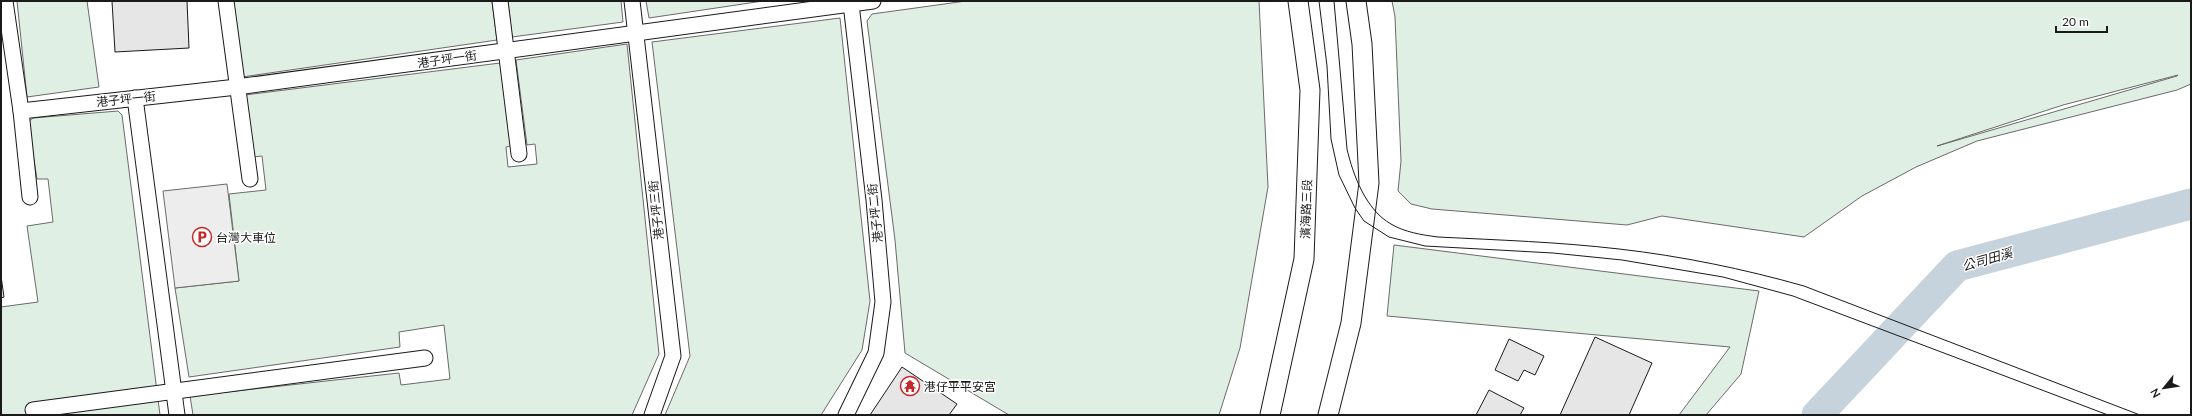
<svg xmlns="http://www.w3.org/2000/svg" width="2192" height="416" viewBox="0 0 2192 416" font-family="Lato,'Noto Sans TC',sans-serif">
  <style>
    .green { fill: #e0efe3; stroke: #6a6a6a; fill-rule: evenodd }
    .parking { fill: #ededed; stroke: #6a6a6a }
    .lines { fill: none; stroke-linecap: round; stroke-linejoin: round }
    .river { stroke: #c6d2dc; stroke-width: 31 }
    .building { fill: #e6e6e6; stroke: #1a1a1a }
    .minor-casing { stroke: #1a1a1a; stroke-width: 17 }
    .tertiary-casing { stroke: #1a1a1a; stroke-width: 21 }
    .minor { stroke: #fff; stroke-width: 15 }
    .tertiary { stroke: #fff; stroke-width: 19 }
    .tram { stroke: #1a1a1a; stroke-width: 1 }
    .labels { text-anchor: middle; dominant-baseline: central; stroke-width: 3; stroke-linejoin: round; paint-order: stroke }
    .street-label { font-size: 12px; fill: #1a1a1a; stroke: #fff }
    .poi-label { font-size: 12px; fill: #1a1a1a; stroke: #fff; text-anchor: start }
    .water-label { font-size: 13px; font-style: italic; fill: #1a1a1a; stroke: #fff }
  </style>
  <rect width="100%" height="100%" fill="#fff"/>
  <!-- green -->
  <g class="green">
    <path d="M17,1h70l12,86 -72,10z"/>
    <path d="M233,1h259l5,39 -255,37z"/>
    <path d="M508,1h113l2,21 -111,15z"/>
    <path d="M646,1h117l-114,17z"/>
    <path d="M966,1h293l9,186 -28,161 -21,67h-210l-104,-62 -10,-113 -28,-219 5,-7z"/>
    <path d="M1392,1h799v83l-14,6 -200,51 -61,26 -54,29 -58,41 -142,-21 -35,9 -195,-16 -21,-5 -13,-13 3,-30 -6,-144zM2178,75l-1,1 -240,70 126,-41z"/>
    <path d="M840,18l30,283 -8,49 -41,65h-156l25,-59 -38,-314z"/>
    <path d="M627,44l32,310 -27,61h-439l-3,-19 209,-23 2,12 49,-6 -6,-54 -45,7 1,15 -211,30 -14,-89 64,-7 -10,-87 37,-4 -4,-34 -9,1 -8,-62 255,-32 11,83 -5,1 2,20 29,-3 -2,-20 -8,1 -11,-85z"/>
    <path d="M118,111l4,4 38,300h-159v-108l37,-5 -11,-76 26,-4 -5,-43h-11l-9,-57 5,-4z"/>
    <path d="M1394,245l365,46 -18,83 -35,41h-27l51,-68 -343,-31z"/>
  </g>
  <!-- parking -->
  <path class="parking" d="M227,184l12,97 -64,7 -12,-97z"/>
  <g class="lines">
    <!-- river -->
    <path class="river" d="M1817,415l140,-149 234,-62"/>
  </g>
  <!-- building -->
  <g class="building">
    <path d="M112,1h75l2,47 -74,4z"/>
    <path d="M1,276l3,21 -3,1z"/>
    <path d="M1595,337l57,26 -23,52h-69z"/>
    <path d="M1509,339l35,17 -9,19 -11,-5 -6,11 -23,-11z"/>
    <path d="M902,367l55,37 -8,11h-79z"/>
    <path d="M1489,390l35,18 -4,7h-44z"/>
  </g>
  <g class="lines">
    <!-- minor casing -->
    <g class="minor-casing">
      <g id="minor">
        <path d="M5,1l16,110 9,86"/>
        <path d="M226,1l24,178"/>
        <path d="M500,1l19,153"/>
        <path d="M632,1l41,355 -21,59"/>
        <path d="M135,98l42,317"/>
        <path d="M21,111l216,-24 636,-86"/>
        <path d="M33,410l392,-52"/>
        <path d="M846,415l30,-62 7,-51 -9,-102 -23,-196"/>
      </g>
    </g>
    <!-- tertiary casing -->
    <g class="tertiary-casing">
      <g id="tertiary">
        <path d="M1270,415l34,-156 6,-169 -12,-89"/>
        <path d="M1328,415l23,-92 18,-140 -7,-139 -6,-43"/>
      </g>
    </g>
    <!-- minor -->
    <use href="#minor" class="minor"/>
    <!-- tertiary -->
    <use href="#tertiary" class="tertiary"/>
    <!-- tram -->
    <g class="tram">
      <path d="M1319,1l8,65 4,73 8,36 16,33 9,13 25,16 36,9 128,7 69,7 101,17 70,19 315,119"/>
      <path d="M1334,1l13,148c6,26 19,61 44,75 13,8 31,11 47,13 60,3 121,5 181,12 62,7 125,20 185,37l336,129"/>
    </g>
  </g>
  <!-- icons -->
  <defs>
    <g id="parking-ring" transform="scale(1)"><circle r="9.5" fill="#fff" stroke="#c62828" stroke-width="1.5"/><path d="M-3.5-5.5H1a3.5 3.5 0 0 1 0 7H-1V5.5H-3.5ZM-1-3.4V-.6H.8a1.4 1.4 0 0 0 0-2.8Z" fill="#c62828"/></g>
    <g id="temple-ring" transform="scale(1)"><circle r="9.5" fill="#fff" stroke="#c62828" stroke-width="1.5"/><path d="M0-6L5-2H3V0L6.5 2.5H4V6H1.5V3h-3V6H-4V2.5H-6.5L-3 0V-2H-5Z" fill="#c62828"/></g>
  </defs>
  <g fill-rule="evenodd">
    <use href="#parking-ring" x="202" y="237"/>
    <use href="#temple-ring" x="910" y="386"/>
  </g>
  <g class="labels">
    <!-- street labels -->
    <g class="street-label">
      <text transform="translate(447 59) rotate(-8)">港子坪一街</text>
      <text transform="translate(126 99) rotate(-6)">港子坪一街</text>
      <text transform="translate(1306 209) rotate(-88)">濱海路三段</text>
      <text transform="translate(656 210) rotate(-96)">港子坪三街</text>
      <text transform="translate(875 213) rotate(-96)">港子坪二街</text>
    </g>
    <!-- poi labels -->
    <g class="poi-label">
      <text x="216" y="237">台灣大車位</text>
      <text x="924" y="386">港仔平平安宮</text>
    </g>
    <!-- water labels -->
    <g class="water-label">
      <text transform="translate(1987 259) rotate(-16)">公司田溪</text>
    </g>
  </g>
  <!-- border -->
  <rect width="2192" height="416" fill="none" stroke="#1a1a1a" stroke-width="4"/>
  <!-- north arrow -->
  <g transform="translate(2164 388) rotate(240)" stroke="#ffffff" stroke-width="3" paint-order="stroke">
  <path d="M0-3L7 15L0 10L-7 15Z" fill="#1a1a1a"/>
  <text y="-6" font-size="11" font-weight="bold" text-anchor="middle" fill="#1a1a1a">N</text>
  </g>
  <!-- scale -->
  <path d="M2056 26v6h51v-6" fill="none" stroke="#1a1a1a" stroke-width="2"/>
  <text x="2062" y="26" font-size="12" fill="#1a1a1a" stroke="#ffffff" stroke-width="3" paint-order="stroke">20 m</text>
</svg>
